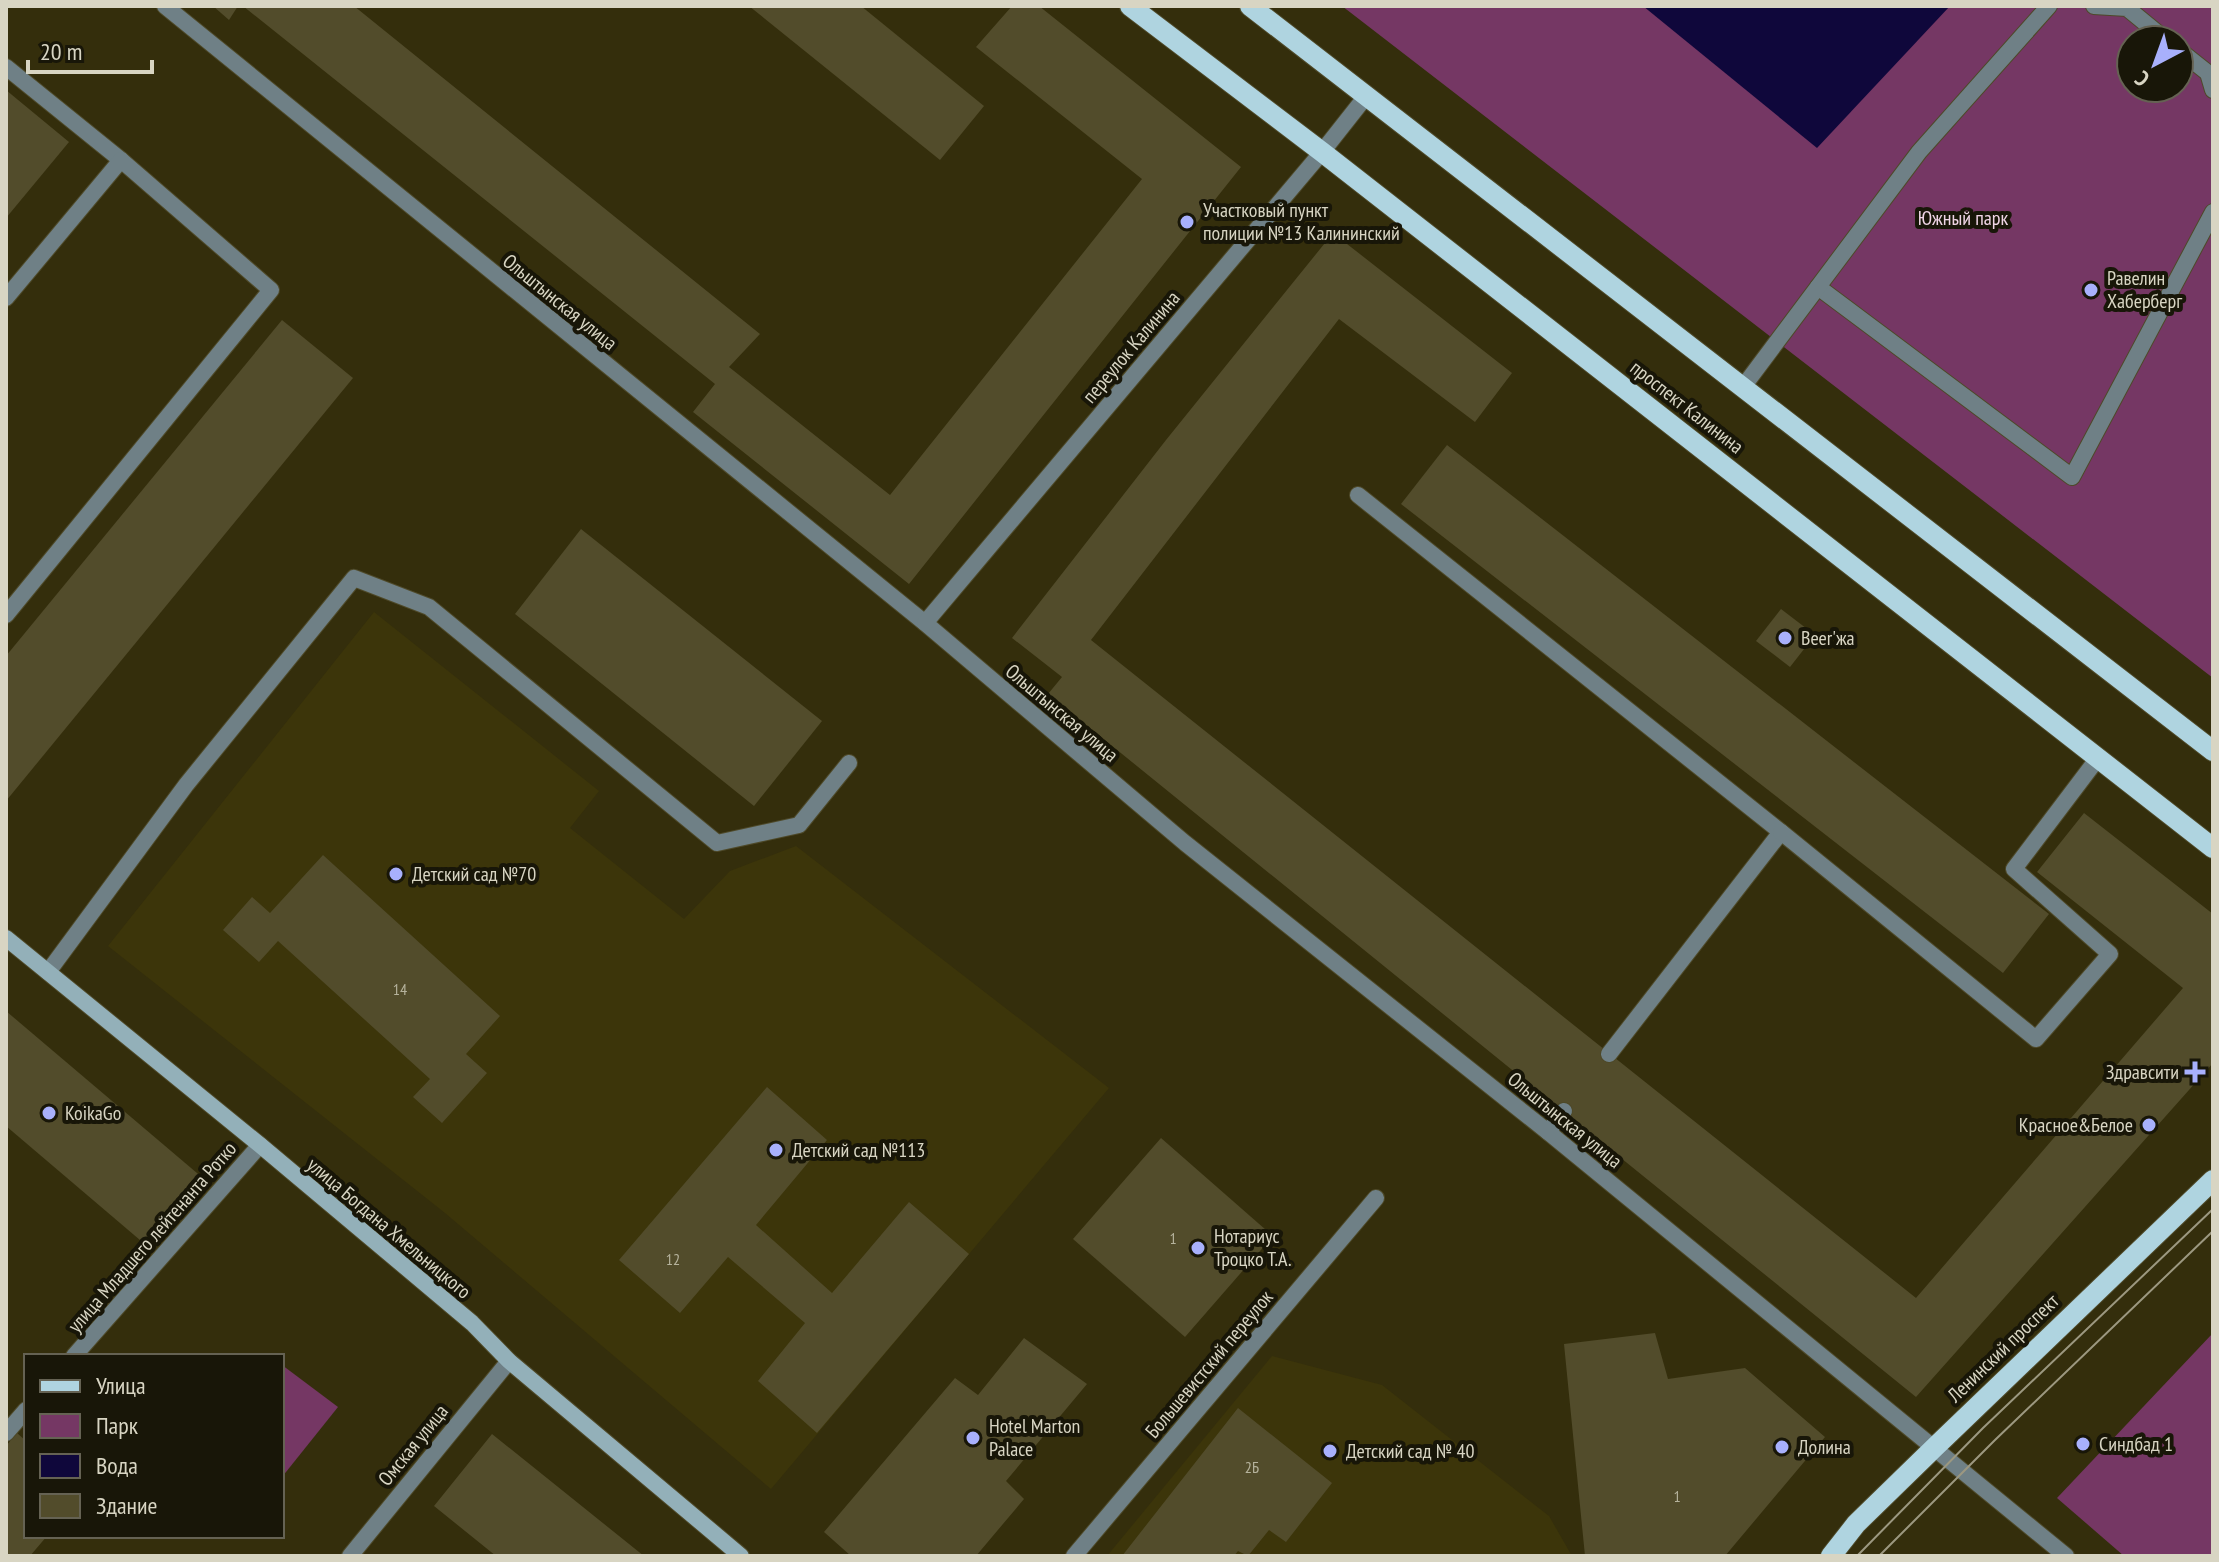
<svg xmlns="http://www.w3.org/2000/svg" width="2219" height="1562" viewBox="0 0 2219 1562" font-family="'PT Sans Narrow',sans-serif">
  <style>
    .built { fill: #3c350a }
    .green { fill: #753764; fill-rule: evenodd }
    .water { fill: #0f073b }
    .building { fill: #524c2b }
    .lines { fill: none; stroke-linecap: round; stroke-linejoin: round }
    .lane-casing { stroke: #4e4929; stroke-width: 18 }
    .street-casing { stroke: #4e4929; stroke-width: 18 }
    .secondary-casing { stroke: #4e4929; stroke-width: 18 }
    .primary-casing { stroke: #4e4929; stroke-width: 22 }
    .lane { stroke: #6f8086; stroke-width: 16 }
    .street { stroke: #6f8086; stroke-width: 16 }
    .secondary { stroke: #93b0b9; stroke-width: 16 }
    .primary { stroke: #afd4e0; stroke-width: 20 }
    .tram { stroke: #9c9880; stroke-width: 2 }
    .poi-dot { fill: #a8b0fc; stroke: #181608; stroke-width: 3 }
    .labels { text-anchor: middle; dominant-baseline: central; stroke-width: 8; stroke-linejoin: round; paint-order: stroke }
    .number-label { font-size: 16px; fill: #b6b39d }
    .poi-label { font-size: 20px; fill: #d8d5c3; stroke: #181608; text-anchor: start }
    .park-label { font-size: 20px; fill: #efd4e5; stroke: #181608 }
    .street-label { font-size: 20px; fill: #d8d5c3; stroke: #181608 }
  </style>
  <rect width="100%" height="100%" fill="#342e0c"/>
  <!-- built -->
  <g class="built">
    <path d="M374,612l225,179 -29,37 114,91 46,-48 66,-25 313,242 -338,401 -326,-276 -337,-267z"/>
    <path d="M1272,1356l110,29 167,131 23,40h-465z"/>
  </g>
  <!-- green -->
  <g class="green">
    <path d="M1342,6h871v672zM2131,40h48v48h-48z"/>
    <path d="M2213,1333v223h-89l-67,-58z"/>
    <path d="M282,1365l56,42 -56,70z"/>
  </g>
  <!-- water -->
  <path class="water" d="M1643,6h307l-133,142z"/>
  <!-- building -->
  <g class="building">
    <path d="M213,6h25l-9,14z"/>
    <path d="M243,6h111l406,328 -31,33 161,128 252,-316 -166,-132 36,-41h27l202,161 -332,417 -216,-172 22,-28z"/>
    <path d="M749,6h112l123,100 -44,54z"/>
    <path d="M6,90l63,52 -63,76z"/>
    <path d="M1333,233l179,140 -37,49 -136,-103 -248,321 825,658 267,-310 -146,-116 47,-59 129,101v149l-297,334 -868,-703 14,-17 -50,-39 154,-198z"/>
    <path d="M282,320l71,58 -347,423v-145z"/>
    <path d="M1447,445l602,469 -46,59 -602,-469z"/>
    <path d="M581,529l241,192 -68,85 -239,-192z"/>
    <path d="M1781,609l34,26 -25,32 -34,-26z"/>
    <path d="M323,855l177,161 -34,38 21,19 -45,50 -29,-26 17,-18 -152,-138 -19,21 -36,-32 29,-33 18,16z"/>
    <path d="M6,1011l198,168 -57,67 -141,-120z"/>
    <path d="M767,1087l60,53 -71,85 76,68 77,-91 60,52 -152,179 -59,-52 47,-58 -77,-66 -48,56 -61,-53z"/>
    <path d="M1161,1138l112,98 -88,101 -112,-98z"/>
    <path d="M1655,1333l13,46 77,-11 80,69 -100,119h-140l-21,-212z"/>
    <path d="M1024,1338l63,46 -81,97 18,18 -48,57h-125l-27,-24 131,-154 23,17z"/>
    <path d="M1238,1408l94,75 -46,59 -17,-12 -21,26 -10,-5 -4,5h-112z"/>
    <path d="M17,1433l9,8v95h21l-17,20h-24v-110z"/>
    <path d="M492,1434l142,114 10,8h-148l-62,-50z"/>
  </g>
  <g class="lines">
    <!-- lane casing -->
    <g class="lane-casing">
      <g id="lane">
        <path d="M2094,6l33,2 39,32"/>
        <path d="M2179,50l29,23 5,17"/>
        <path d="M1818,287l254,190 141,-265"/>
        <path d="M1743,387l176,-235 130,-146"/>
        <path d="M1358,495l423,337 -172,222"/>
        <path d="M1781,832l255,207 74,-85 -96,-85 84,-111"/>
        <path d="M1548,1132l16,-21"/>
      </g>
    </g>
    <!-- street casing -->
    <g class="street-casing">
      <g id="street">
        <path d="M165,6l760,617 260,220 363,289 518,424"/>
        <path d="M6,67l115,93"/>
        <path d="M6,298l115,-138 150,130 -265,325"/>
        <path d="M925,623l397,-471 45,-57"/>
        <path d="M48,972l138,-187 168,-207 75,29 288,236 82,-18 50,-62"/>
        <path d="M74,1356l186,-211"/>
        <path d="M6,1433l20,-23"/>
        <path d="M350,1556l159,-195"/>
        <path d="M1074,1556l302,-358"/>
      </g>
    </g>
    <!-- secondary casing -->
    <g class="secondary-casing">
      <path id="secondary" d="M6,938l254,207 212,178 37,38 232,195"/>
    </g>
    <!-- primary casing -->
    <g class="primary-casing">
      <g id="primary">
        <path d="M1130,6l192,146 891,696"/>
        <path d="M1250,6l963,745"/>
        <path d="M1831,1556l25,-32 79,-77 278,-267"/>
      </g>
    </g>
    <!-- lane -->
    <use href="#lane" class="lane"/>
    <!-- street -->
    <use href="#street" class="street"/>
    <!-- secondary -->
    <use href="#secondary" class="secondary"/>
    <!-- primary -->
    <use href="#primary" class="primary"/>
    <!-- tram -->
    <g class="tram">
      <path d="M1857,1556l126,-128 230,-219"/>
      <path d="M1879,1556l116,-116 218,-209"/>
    </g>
  </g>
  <!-- markers -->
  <g class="poi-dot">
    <circle cx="1187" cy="222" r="8"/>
    <circle cx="2091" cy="290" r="8"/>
    <circle cx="1785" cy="638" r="8"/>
    <circle cx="396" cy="874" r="8"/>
    <path d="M2191 1060h8v8h8v8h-8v8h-8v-8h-8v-8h8z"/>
    <circle cx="49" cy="1113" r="8"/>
    <circle cx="2149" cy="1125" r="8"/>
    <circle cx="776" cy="1150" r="8"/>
    <circle cx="1198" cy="1248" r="8"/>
    <circle cx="973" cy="1438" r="8"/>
    <circle cx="2083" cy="1444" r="8"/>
    <circle cx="1782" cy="1447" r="8"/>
    <circle cx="1330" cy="1451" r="8"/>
  </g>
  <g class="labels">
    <!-- number labels -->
    <g class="number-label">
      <text x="400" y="989">14</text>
      <text x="1173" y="1238">1</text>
      <text x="673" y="1259">12</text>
      <text x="1252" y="1467">2Б</text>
      <text x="1677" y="1496">1</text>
    </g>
    <!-- poi labels -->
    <g class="poi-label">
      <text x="1203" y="210">Участковый пункт<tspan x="1203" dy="23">полиции №13 Калининский</tspan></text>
      <text x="2107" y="278">Равелин<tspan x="2107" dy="23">Хаберберг</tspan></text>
      <text x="1801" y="638">Beer'жа</text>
      <text x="412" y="874">Детский сад №70</text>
      <text x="2179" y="1072" text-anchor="end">Здравсити</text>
      <text x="65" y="1113">KoikaGo</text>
      <text x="2133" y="1125" text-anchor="end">Красное&amp;Белое</text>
      <text x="792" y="1150">Детский сад №113</text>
      <text x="1214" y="1236">Нотариус<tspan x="1214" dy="23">Троцко Т.А.</tspan></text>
      <text x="989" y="1426">Hotel Marton<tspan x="989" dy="23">Palace</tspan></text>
      <text x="2099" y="1444">Синдбад 1</text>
      <text x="1798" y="1447">Долина</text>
      <text x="1346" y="1451">Детский сад № 40</text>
    </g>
    <!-- park labels -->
    <g class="park-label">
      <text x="1963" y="218">Южный парк</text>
    </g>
    <!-- street labels -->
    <g class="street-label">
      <text transform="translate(560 302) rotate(39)">Ольштынская улица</text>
      <text transform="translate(1131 347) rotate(-50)">переулок Калинина</text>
      <text transform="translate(1687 407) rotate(38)">проспект Калинина</text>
      <text transform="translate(1062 713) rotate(40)">Ольштынская улица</text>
      <text transform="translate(1565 1120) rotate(39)">Ольштынская улица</text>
      <text transform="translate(389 1228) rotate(40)">улица Богдана Хмельницкого</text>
      <text transform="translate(152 1237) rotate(-49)">улица Младшего лейтенанта Ротко</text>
      <text transform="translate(2003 1348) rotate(-44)">Ленинский проспект</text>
      <text transform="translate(1209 1364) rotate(-50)">Большевистский переулок</text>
      <text transform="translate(413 1445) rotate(-51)">Омская улица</text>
    </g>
  </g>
  <!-- border -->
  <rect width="2219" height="1562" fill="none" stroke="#d8d5c3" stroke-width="16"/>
  <!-- legend -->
  <rect x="24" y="1354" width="260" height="184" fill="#181608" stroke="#656253" stroke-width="2"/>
  <rect x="40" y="1380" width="40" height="12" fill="#afd4e0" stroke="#656253" stroke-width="2"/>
  <text x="96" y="1394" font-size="24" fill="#d8d5c3">Улица</text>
  <rect x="40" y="1414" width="40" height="24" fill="#753764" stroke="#656253" stroke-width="2"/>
  <text x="96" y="1434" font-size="24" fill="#d8d5c3">Парк</text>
  <rect x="40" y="1454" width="40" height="24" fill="#0f073b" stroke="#656253" stroke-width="2"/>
  <text x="96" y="1474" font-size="24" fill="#d8d5c3">Вода</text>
  <rect x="40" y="1494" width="40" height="24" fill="#524c2b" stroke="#656253" stroke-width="2"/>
  <text x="96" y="1514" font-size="24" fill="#d8d5c3">Здание</text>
  <!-- north arrow -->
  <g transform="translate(2155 64) rotate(221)"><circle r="38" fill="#181608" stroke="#656253" stroke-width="2"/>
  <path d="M0-6L14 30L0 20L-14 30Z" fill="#a8b0fc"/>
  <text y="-12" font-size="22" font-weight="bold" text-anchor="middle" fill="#d8d5c3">С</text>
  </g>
  <!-- scale -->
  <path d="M28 60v12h124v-12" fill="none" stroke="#d8d5c3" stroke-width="4"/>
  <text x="40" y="60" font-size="24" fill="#d8d5c3" stroke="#181608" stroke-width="6" paint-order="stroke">20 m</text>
</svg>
